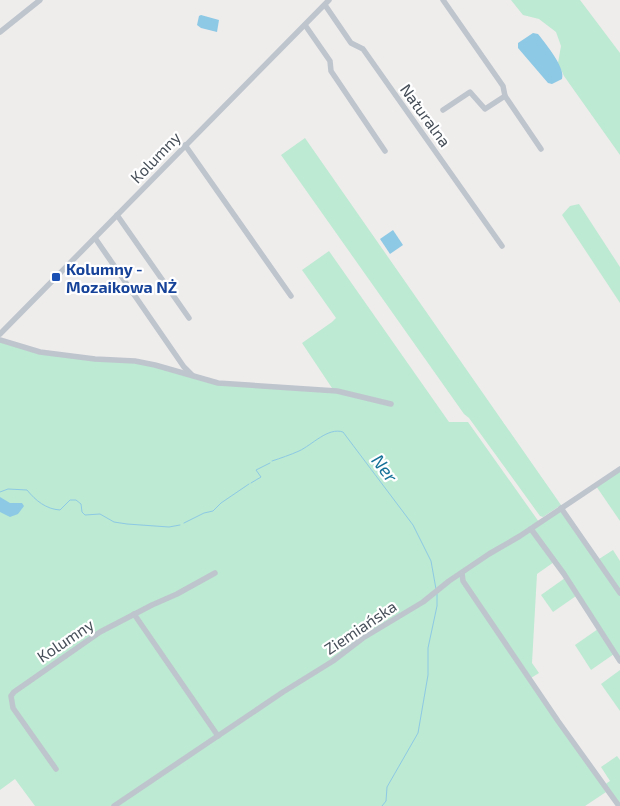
<svg xmlns="http://www.w3.org/2000/svg" width="620" height="806" viewBox="0 0 620 806" font-family="'Exo 2',sans-serif">
  <style>
    .green { fill: #bdead2 }
    .water { fill: #8dc9e4 }
    .lines { fill: none; stroke-linecap: round; stroke-linejoin: round }
    .stream { stroke: #8dc9e4; stroke-width: 1 }
    .minor { stroke: #bec5cd; stroke-width: 5.5 }
    .transit-dot { fill: #1a4fb4; stroke: #fff; stroke-width: 2 }
    .labels { text-anchor: middle; dominant-baseline: central; stroke-width: 4.5; stroke-linejoin: round; paint-order: stroke }
    .street-label { font-size: 16px; fill: #464e58; stroke: #fff }
    .transit-label { font-size: 16px; font-weight: bold; fill: #164399; stroke: #fff; text-anchor: start }
    .water-label { font-size: 18px; font-style: italic; fill: #177299; stroke: #fff }
  </style>
  <rect width="100%" height="100%" fill="#efecec"/>
  <!-- green -->
  <g class="green">
    <path d="M511,0h69l40,53v102l-56,-79 -6,-13 3,-17 -5,-14 -17,-13 -16,-4z"/>
    <path d="M305,138l256,367 -18,12 -3,-1 -71,-98 -5,-4 -183,-259z"/>
    <path d="M579,204l41,63v36l-58,-88 8,-9z"/>
    <path d="M329,251l120,171h19l71,100 24,-14 36,51 14,-9 7,11v98l-66,-97 -17,12 -5,89 7,10 -8,5 75,114 -21,14h-550l-20,-27 -15,11v-449l34,10 120,14 59,17 121,9 -32,-48 30,-21 4,-4 -34,-48z"/>
    <path d="M620,470v51l-24,-35z"/>
    <path d="M565,578l11,18 -23,16 -12,-17z"/>
    <path d="M598,629l16,25 -23,16 -16,-25z"/>
    <path d="M620,670v41l-19,-27z"/>
    <path d="M617,756l3,4v46l-16,-21 6,-4 -9,-14z"/>
  </g>
  <!-- water -->
  <g class="water">
    <path d="M201,15l18,5 -2,12 -16,-4 -4,-3 2,-9z"/>
    <path d="M533,33l5,1c7,9 28,34 24,45l-10,5 -4,-1 -30,-35v-5z"/>
    <path d="M393,230l10,15 -13,9 -10,-15z"/>
    <path d="M0,497l10,6h12l2,3 -6,8 -8,3 -10,-5z"/>
  </g>
  <g class="lines">
    <!-- stream -->
    <g class="stream">
      <path d="M272,461c9,-3 18,-6 27,-10 13,-6 29,-24 44,-19l70,93 18,36 5,28"/>
      <path d="M251,483l10,-6 -5,-7 14,-7"/>
      <path d="M0,492l8,-3 19,1c9,11 19,19 33,20l10,-10h6l5,4 1,8 3,3 15,-1 14,8 13,2 42,3 11,-2"/>
      <path d="M184,523l20,-10 9,-2 8,-8 28,-19"/>
      <path d="M382,806l4,-5 1,-14 31,-54 10,-58v-27l9,-42v-12"/>
    </g>
    <!-- minor -->
    <g class="minor">
      <path d="M443,0l60,86 2,10 36,53"/>
      <path d="M325,5l26,38 12,6 139,197"/>
      <path d="M305,25l25,36 1,10 54,80"/>
      <path d="M0,32l40,-32"/>
      <path d="M443,110l27,-18 15,17 20,-13"/>
      <path d="M185,145l106,151"/>
      <path d="M117,215l72,103"/>
      <path d="M95,238l89,129 8,8"/>
      <path d="M0,334l329,-334"/>
      <path d="M0,340l40,12 55,7 40,2 20,4 63,18 119,8 54,13"/>
      <path d="M561,508l59,85"/>
      <path d="M531,529l33,45 56,87"/>
      <path d="M462,573l1,8 95,140 61,85"/>
      <path d="M134,614l84,122"/>
      <path d="M56,769l-43,-61 -2,-12 3,-4 86,-60 52,-27 25,-11 38,-21"/>
      <path d="M114,806l169,-114 50,-31 30,-23 60,-36 26,-21 40,-27 31,-18 100,-67"/>
    </g>
  </g>
  <!-- markers -->
  <rect class="transit-dot" x="51" y="272" width="10" height="10" rx="2.5"/>
  <g class="labels">
    <!-- street labels -->
    <g class="street-label">
      <text transform="translate(426 115) rotate(54)">Naturalna</text>
      <text transform="translate(155 157) rotate(-46)">Kolumny</text>
      <text transform="translate(360 627) rotate(-34)">Ziemiańska</text>
      <text transform="translate(65 640) rotate(-34)">Kolumny</text>
    </g>
    <!-- transit labels -->
    <g class="transit-label">
      <text x="66" y="268">Kolumny -<tspan x="66" dy="18">Mozaikowa NŻ</tspan></text>
    </g>
    <!-- water labels -->
    <g class="water-label">
      <text transform="translate(385 468) rotate(53)">Ner</text>
    </g>
  </g>
</svg>
